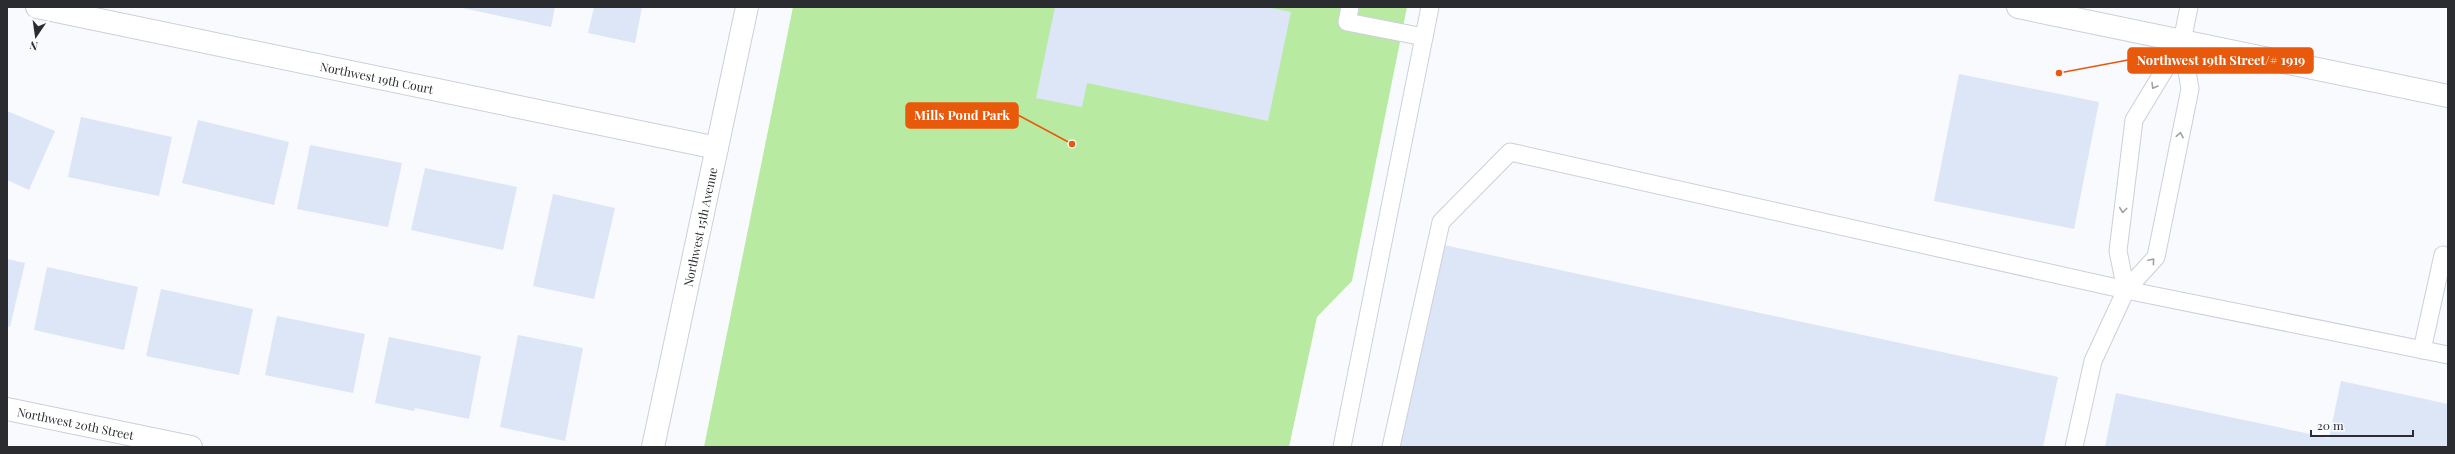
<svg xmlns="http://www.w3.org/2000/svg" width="2455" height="454" viewBox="0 0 2455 454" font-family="'Playfair Display',serif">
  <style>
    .green { fill: #b9eaa1 }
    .building { fill: #dce6f7 }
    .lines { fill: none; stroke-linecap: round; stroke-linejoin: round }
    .service-casing { stroke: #cbd0da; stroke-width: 19 }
    .minor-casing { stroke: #cbd0da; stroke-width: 24 }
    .tertiary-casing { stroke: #cbd0da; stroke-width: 24 }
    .service { stroke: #fff; stroke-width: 17 }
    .minor { stroke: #fff; stroke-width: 22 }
    .tertiary { stroke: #fff; stroke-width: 22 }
    .oneway { stroke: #9fa0a2 }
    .labels { text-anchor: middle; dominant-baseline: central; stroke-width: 3.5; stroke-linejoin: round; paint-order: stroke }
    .street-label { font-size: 12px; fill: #2a2c30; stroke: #f8fafe }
    .leader { fill: none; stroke: #e8590c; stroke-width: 1.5 }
    .callout-dot { fill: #e8590c; stroke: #f8fafe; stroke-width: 1.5 }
    .callout { fill: #e8590c; stroke: #e8590c; stroke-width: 1.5 }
    .callout-label { font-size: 13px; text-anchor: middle; font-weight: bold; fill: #fff }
  </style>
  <rect width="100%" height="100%" fill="#f8fafe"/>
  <!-- green -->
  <path class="green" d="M793,7h614l-55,274 -35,36 -28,130h-585z"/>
  <!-- building -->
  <g class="building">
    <path d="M458,7h97l-4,20z"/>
    <path d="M594,7h48l-7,36 -47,-10z"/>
    <path d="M1055,7h211l25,5 -23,109 -181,-38 -5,24 -46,-9z"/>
    <path d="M1959,74l140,28 -25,127 -140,-28z"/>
    <path d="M7,111l48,20 -26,59 -22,-10z"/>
    <path d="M81,117l91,20 -13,59 -91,-19z"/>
    <path d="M198,120l91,22 -15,63 -92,-22z"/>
    <path d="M310,145l92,18 -14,64 -91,-18z"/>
    <path d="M425,168l92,19 -14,63 -92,-20z"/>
    <path d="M553,194l62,14 -21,91 -61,-13z"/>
    <path d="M1444,245l614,132 -15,70h-643z"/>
    <path d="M7,259l18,4 -15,64 -3,-1z"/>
    <path d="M47,267l91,20 -14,63 -90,-20z"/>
    <path d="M161,289l92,20 -14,66 -93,-19z"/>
    <path d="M277,316l88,18 -12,59 -88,-18z"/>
    <path d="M518,335l65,13 -18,93 -65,-14z"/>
    <path d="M389,337l92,19 -12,63 -54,-11 -1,3 -39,-8z"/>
    <path d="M2341,381l107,23v43h-343l11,-54 213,45z"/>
  </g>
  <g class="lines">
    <!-- service casing -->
    <g class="service-casing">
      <g id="service">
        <path d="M1350,7l-3,15 77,15"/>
        <path d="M2126,290l-8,-39 16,-131 48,-79 7,-34"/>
        <path d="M2422,350l21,-95"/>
        <path d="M1342,447l88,-440"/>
        <path d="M1391,447l50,-225 69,-70 616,138 322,65"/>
        <path d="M2074,447l19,-86 33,-71 30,-33 34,-168 -8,-48"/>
      </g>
    </g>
    <!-- minor casing -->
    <g class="minor-casing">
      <g id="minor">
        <path id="s1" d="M37,7l680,141"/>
        <path id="s2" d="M7,409l184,38"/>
        <path id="s3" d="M653,447l94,-440"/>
      </g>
    </g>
    <!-- tertiary casing -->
    <g class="tertiary-casing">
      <path id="tertiary" d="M2018,7l430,89"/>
    </g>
    <!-- service -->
    <use href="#service" class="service"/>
    <!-- minor -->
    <use href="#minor" class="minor"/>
    <!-- tertiary -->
    <use href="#tertiary" class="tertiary"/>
  </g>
  <!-- one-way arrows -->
  <defs><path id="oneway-chevron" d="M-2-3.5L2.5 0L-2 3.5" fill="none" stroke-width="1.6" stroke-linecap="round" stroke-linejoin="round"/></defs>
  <g class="oneway">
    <use href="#oneway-chevron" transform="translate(2154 86) rotate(121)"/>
    <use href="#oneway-chevron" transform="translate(2180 135) rotate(-79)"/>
    <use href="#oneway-chevron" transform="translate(2123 210) rotate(97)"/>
    <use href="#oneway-chevron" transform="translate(2152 261) rotate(-50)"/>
  </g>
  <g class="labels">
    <!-- street labels -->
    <g class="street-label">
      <text stroke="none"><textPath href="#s1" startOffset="347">Northwest 19th Court</textPath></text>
      <text stroke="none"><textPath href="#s3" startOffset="225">Northwest 15th Avenue</textPath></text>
      <text stroke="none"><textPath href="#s2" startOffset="70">Northwest 20th Street</textPath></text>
    </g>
  </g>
  <!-- callouts -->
  <path class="leader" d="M2059 73L2128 60M1072 144L1018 115"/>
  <g class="callout-dot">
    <circle cx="2059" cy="73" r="4"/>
    <circle cx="1072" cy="144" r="4"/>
  </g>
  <g class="callout">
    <rect x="2128" y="48" width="185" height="25" rx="4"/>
    <rect x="906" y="103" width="112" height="25" rx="4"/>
  </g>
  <g class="callout-label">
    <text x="2221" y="65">Northwest 19th Street/# 1919</text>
    <text x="962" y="120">Mills Pond Park</text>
  </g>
  <!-- border -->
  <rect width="2455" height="454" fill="none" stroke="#2a2c30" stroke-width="16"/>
  <!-- north arrow -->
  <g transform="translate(36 36) rotate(193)" stroke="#f8fafe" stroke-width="3" paint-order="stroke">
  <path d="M0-3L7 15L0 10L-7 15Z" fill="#2a2c30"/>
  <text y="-6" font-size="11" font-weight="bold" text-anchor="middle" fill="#2a2c30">N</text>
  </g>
  <!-- scale -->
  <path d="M2311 430v6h102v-6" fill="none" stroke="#2a2c30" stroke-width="2"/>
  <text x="2317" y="430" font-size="12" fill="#2a2c30" stroke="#f8fafe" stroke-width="3" paint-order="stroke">20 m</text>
</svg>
